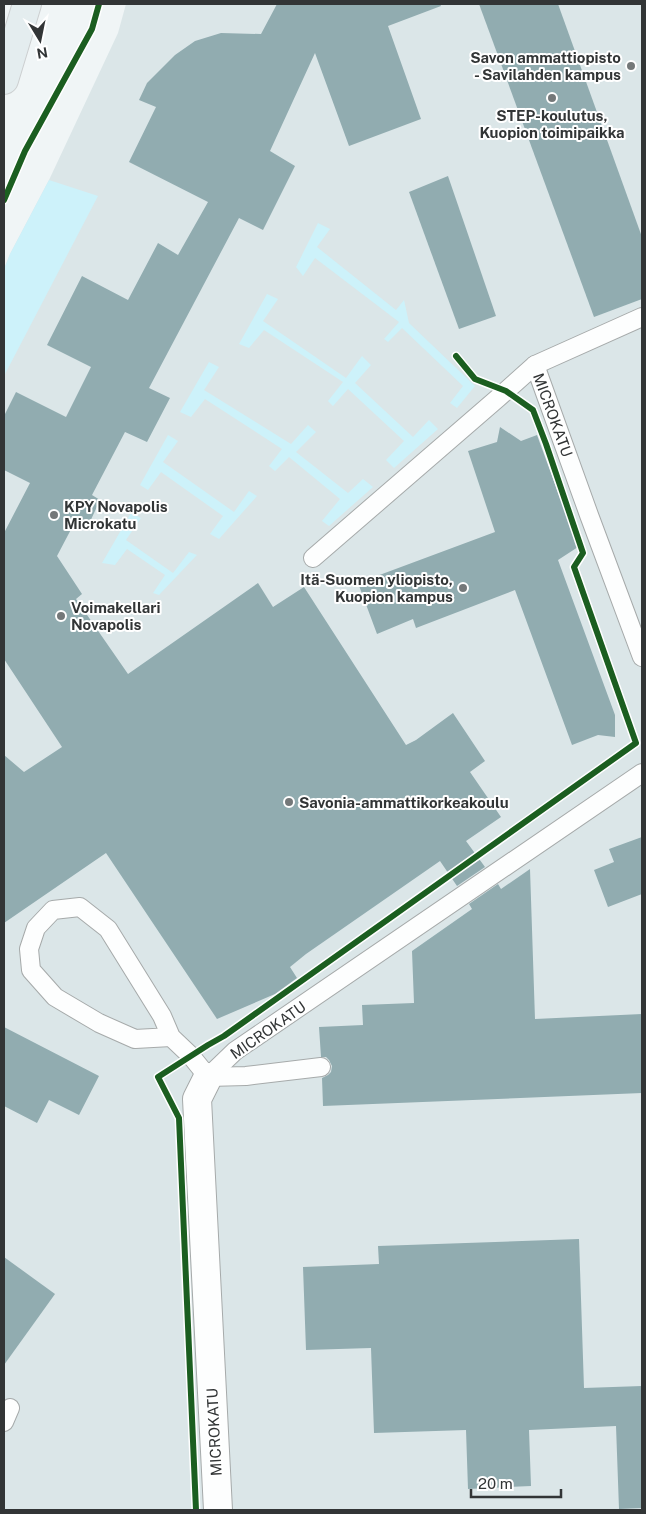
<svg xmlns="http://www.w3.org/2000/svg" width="646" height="1514" viewBox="0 0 646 1514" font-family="'Public Sans',sans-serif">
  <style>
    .built { fill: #dbe6e8 }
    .green { fill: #cdf2fa }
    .building { fill: #91acb0 }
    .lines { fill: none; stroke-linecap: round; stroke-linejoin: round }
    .lane-casing { stroke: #a6aaaa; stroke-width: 20 }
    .street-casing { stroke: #a6aaaa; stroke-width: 30 }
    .primary-casing { stroke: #cccfd0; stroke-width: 30 }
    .lane { stroke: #fdfefe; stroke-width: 18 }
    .street { stroke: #fdfefe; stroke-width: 28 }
    .primary { stroke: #e4edef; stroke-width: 28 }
    .cycleway-casing { stroke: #fff; stroke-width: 9 }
    .cycleway { stroke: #1b5e20; stroke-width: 6 }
    .poi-dot { fill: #747879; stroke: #fff; stroke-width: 2 }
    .labels { text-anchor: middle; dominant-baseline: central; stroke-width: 4; stroke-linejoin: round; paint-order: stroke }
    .poi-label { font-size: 15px; font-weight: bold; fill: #323536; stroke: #fff; text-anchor: start }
    .street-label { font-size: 15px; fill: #323536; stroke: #fff }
  </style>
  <rect width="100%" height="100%" fill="#f0f5f6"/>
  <!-- built -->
  <path class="built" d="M126,4h516v1506h-638v-1241l6,-15 39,-74 69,-147z"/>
  <!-- green -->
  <g class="green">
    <path d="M49,180l49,16 -94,180v-107l6,-15z"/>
    <path d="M318,223l12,6 -13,18 79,63 8,-10 5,23 66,63 -18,22 -7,-5 13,-17 -61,-58 -14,14 -4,-3 15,-17 -84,-64 -12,18 -7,-9z"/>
    <path d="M267,294l11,5 -15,22 83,57 16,-22 9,9 -16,18 58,54 16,-17 9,9 -44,39 -8,-8 18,-19 -56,-52 -15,17 -5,-5 15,-19 -79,-52 -15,18 -10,-4z"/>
    <path d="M209,362l10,5 -15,23 87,54 17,-19 8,7 -20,20 52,41 15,-14 10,8 -44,39 -7,-5 18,-22 -51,-42 -14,14 -6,-5 13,-17 -77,-50 -14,18 -11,-5z"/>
    <path d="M168,435l10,6 -15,21 71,50 15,-21 8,5 -38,43 -9,-5 13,-18 -62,-44 -13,18 -8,-5z"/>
    <path d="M131,513l10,5 -15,22 47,33 16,-21 8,3 -38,40 -6,-2 12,-18 -38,-26 -12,16 -13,-2z"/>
  </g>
  <!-- building -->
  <g class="building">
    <path d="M277,4h163l1,2 -53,20 33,93 -72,27 -34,-93 -45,98 25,15 -32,64 -24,-12 -90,170 21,10 -23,44 -22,-10 -33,63 8,5 -11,24 -12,-6 -20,38 25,38 -6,5 52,75 130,-91 15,24 31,-20 102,158 10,-5 37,-27 32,48 -15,11 31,45 -35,24 19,26 -28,19 -17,-25 -134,93 -16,13 7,11 -22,16 -58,25 -111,-166 -102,70v-168l20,17 38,-25 -58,-88v-126l26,-50 -26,-13v-54l12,-24 50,25 25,-50 -44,-22 35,-69 46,24 30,-57 20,12 30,-53 -79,-40 27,-55 -17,-7 8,-17 28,-28 20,-14 26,-8 40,1z"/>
    <path d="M479,4h79l84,233v62l-48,18z"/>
    <path d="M448,176l48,140 -37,13 -50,-137z"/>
    <path d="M500,427l21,14 16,-6 41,112 -20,13 57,155v22l-17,-2 -26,10 -57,-155 -99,38 -3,-9 -36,15 -19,-51 137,-51 -27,-81 29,-9z"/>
    <path d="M642,837v57l-34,13 -14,-37 20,-8 -5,-13z"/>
    <path d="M530,869l5,150 107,-5v79l-319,13 -1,-28 6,-3 3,-3 1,-6 -3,-6 -3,-3h-5l-2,-30 44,-2 -1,-20 52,-2 -2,-52 60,-42 -3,-5 29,-20 3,5z"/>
    <path d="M4,1027l95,49 -20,39 -30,-15 -12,23 -33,-17z"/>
    <path d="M579,1239l5,149 58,-2v122l-23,1 -3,-83 -87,4 2,56 -63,3 -2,-59 -92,3 -3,-85 -65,2 -3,-83 76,-3 -1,-18z"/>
    <path d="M4,1257l51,37 -51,71z"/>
  </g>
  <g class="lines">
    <!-- lane casing -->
    <g class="lane-casing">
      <g id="lane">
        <path d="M535,365l107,-48"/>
        <path d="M313,558l185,-160 37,-33 54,150 53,142"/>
        <path d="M171,1037l-36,2 -36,-16 -44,-26 -24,-27 -2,-21 7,-21 17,-18 27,-3 28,22 54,87 9,21 20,19 17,21"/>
        <path d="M208,1077l27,-26 407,-278"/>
        <path d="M208,1077l38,-1 75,-9"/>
        <path d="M4,1422l6,-14"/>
      </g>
    </g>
    <!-- street casing -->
    <g class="street-casing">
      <path id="street" d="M208,1077l-11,22 21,411"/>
    </g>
    <!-- primary casing -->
    <g class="primary-casing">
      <path id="primary" d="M4,80l23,-76"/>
    </g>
    <!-- lane -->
    <use href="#lane" class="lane"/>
    <!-- street -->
    <use href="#street" class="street"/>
    <!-- primary -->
    <use href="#primary" class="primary"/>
    <!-- cycleway casing -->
    <g class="cycleway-casing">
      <g id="cycleway">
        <path d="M4,200l21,-49 67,-122 7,-25"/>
        <path d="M196,1510l-17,-392 -21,-41 50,-32 16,-9 412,-293 -62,-176 9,-14 -37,-109 -13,-34 -27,-19 -31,-12 -19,-23"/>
      </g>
    </g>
    <!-- cycleway -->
    <use href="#cycleway" class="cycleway"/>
  </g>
  <!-- markers -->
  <g class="poi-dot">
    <circle cx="631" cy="66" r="5"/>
    <circle cx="552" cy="98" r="5"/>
    <circle cx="54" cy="515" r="5"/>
    <circle cx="463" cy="588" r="5"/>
    <circle cx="61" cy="616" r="5"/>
    <circle cx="289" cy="802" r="5"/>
  </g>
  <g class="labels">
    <!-- poi labels -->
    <g class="poi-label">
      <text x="621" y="57" text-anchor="end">Savon ammattiopisto<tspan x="621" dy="17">- Savilahden kampus</tspan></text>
      <text x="552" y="115" text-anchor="middle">STEP-koulutus,<tspan x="552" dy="17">Kuopion toimipaikka</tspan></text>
      <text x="64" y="506">KPY Novapolis<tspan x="64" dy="17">Microkatu</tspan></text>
      <text x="453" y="579" text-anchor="end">Itä-Suomen yliopisto,<tspan x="453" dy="17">Kuopion kampus</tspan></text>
      <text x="71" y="607">Voimakellari<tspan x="71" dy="17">Novapolis</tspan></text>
      <text x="299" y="802">Savonia-ammattikorkeakoulu</text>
    </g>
    <!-- street labels -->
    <g class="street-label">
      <text transform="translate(553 415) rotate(70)">MICROKATU</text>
      <text transform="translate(268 1030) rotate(-35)">MICROKATU</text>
      <text transform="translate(214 1432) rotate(-93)">MICROKATU</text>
    </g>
  </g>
  <!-- border -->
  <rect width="646" height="1514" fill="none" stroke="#323536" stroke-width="10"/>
  <!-- north arrow -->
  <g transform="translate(40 40) rotate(170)" stroke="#ffffff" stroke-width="4" paint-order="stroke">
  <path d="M0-4L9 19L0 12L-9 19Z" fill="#323536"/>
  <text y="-8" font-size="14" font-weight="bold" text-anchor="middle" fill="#323536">N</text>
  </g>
  <!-- scale -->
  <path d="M471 1489v8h90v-8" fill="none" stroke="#323536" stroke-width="2.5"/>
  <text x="478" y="1489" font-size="15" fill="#323536" stroke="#ffffff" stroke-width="4" paint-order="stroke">20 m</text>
</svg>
